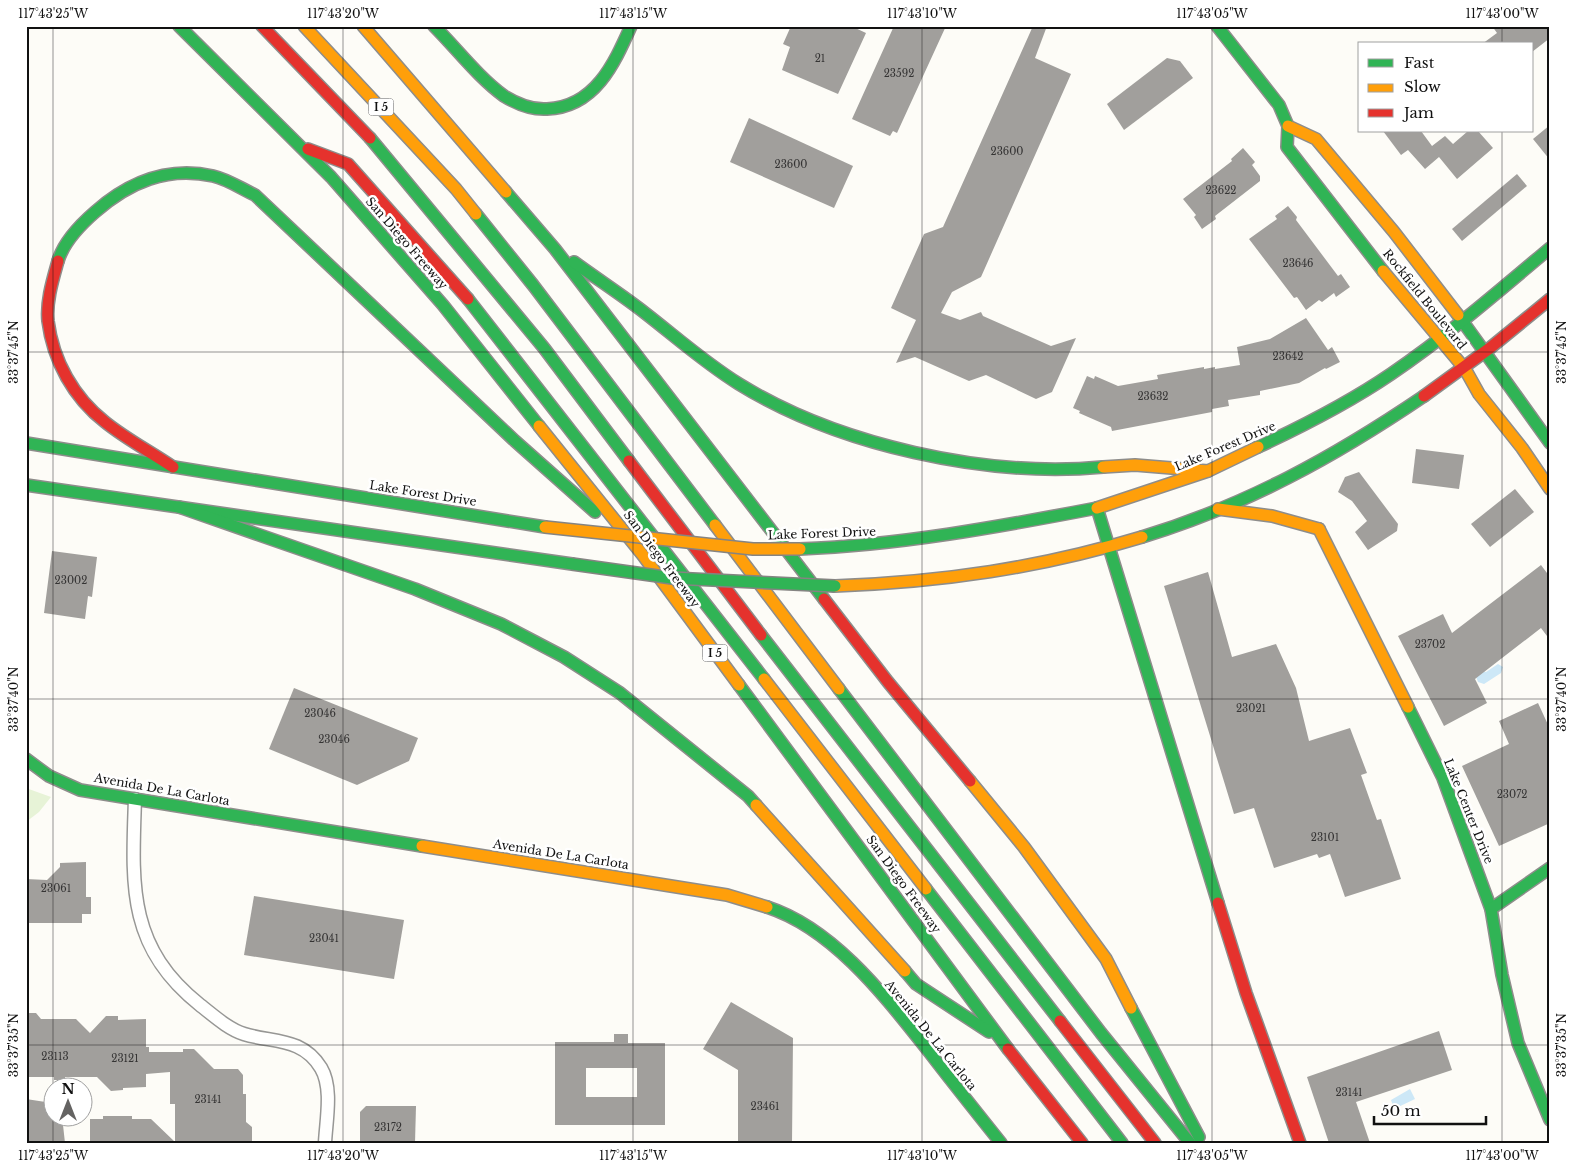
<svg xmlns="http://www.w3.org/2000/svg" width="1576" height="1169" viewBox="0 0 1576 1169" font-family="'Libre Baskerville',serif">
  <style>
    .green { fill: #e7f3d7 }
    .water { fill: #cde8f7 }
    .building { fill: #a19f9c; fill-rule: evenodd }
    .lines { fill: none; stroke-linecap: round; stroke-linejoin: round }
    .street-casing { stroke: #979795; stroke-width: 15 }
    .fast-casing { stroke: #8e8d8b; stroke-width: 14 }
    .slow-casing { stroke: #8e8d8b; stroke-width: 14 }
    .jam-casing { stroke: #8e8d8b; stroke-width: 14 }
    .street { stroke: #fffffe; stroke-width: 12 }
    .fast { stroke: #30b455; stroke-width: 11 }
    .slow { stroke: #ff9f0a; stroke-width: 11 }
    .jam { stroke: #e5322d; stroke-width: 11 }
    .fast-bridge-casing { stroke: #858482; stroke-width: 14; stroke-linecap: butt }
    .slow-bridge-casing { stroke: #858482; stroke-width: 14; stroke-linecap: butt }
    .fast-bridge { stroke: #30b455; stroke-width: 11 }
    .slow-bridge { stroke: #ff9f0a; stroke-width: 11 }
    .ticks { fill: none; stroke: #111; stroke-width: 1; stroke-opacity: 0.45 }
    .labels { text-anchor: middle; dominant-baseline: central; stroke-width: 5; stroke-linejoin: round; paint-order: stroke }
    .number-label { font-size: 10px; fill: #353434 }
    .shield { fill: #fff; stroke: #585858; stroke-width: 1 }
    .shield-label { font-size: 11px; font-weight: bold; fill: #111 }
    .street-label { font-size: 12px; fill: #111; stroke: #fff }
    .neatline { fill: none; stroke: #111; stroke-width: 2 }
    .ticks-label { font-size: 12px; text-anchor: middle; fill: #111 }
  </style>
  <rect width="100%" height="100%" fill="#fdfcf7"/>
  <!-- green -->
  <path class="green" d="M26,788l25,9 -12,15 -13,10z"/>
  <!-- water -->
  <g class="water">
    <path d="M1498,664l5,3 -2,6 -17,11 -6,-2 -5,-13 13,3z"/>
    <path d="M1410,1089l5,10 -21,10 -3,-9z"/>
  </g>
  <!-- building -->
  <g class="building">
    <path d="M791,26h60l15,7 -28,61 -56,-24 8,-23 -7,-3z"/>
    <path d="M894,26h52l-49,107 -4,-2 -3,5 -38,-17z"/>
    <path d="M1033,26h14l-12,32 36,16 -90,203 -29,15 -11,21 19,7 21,-8 2,4 68,30 25,-8 -24,54 -16,7 -50,-24 -17,6 -54,-24 -19,6 20,-43 -25,-12 33,-74 19,-7z"/>
    <path d="M1492,26h58v12l-18,14v-8h-50l15,-11z"/>
    <path d="M1167,58l13,3 13,17 -69,52 -17,-26z"/>
    <path d="M749,118l104,48 -19,42 -104,-46z"/>
    <path d="M1550,125v35l-17,-21z"/>
    <path d="M1383,131h38l11,15 13,-10 8,8 15,-13h10l15,17 -36,31 -18,-22 -14,12 -17,-19 -7,5z"/>
    <path d="M1243,148l12,14 -3,3 8,11v5l-45,35 1,3 -14,10 -8,-12 2,-2 -13,-16 49,-38 -1,-2z"/>
    <path d="M1517,174l10,12 -65,55 -10,-12z"/>
    <path d="M1288,206l9,11 -1,3 42,56 3,-2 9,13 -14,10 -2,-4 -12,9 -3,-2 -13,10 -9,-13 -3,1 -45,-59 28,-20 -2,-3z"/>
    <path d="M1306,318l22,32 4,-3 8,15 -14,7 -1,-1 -26,15 -39,8v4l-32,5 1,6 -17,3v3l-100,19 -1,-4 -32,-14 1,-2 -7,-3 14,-32 7,3 1,-3 23,10 40,-7 -1,-4 47,-8v2l11,-2v2l25,-4 -3,-18 33,-8z"/>
    <path d="M1416,449l48,6 -5,34 -47,-6z"/>
    <path d="M1359,472l39,52 -1,7 -29,19 -13,-18 12,-11 -15,-20 -14,-9 7,-15z"/>
    <path d="M1515,489l19,23 -44,35 -19,-23z"/>
    <path d="M52,551l45,6 -5,40 -4,-1 -3,23 -41,-6z"/>
    <path d="M1541,565l9,12v63l-9,-12 -66,51 12,24 -43,23 -46,-90 45,-22 9,19z"/>
    <path d="M1208,572l24,85 44,-13 20,44 13,53 41,-13 17,45 -6,2 16,45 4,-1 20,60 -56,18 -15,-43 -11,4 -2,-4 -43,14 -20,-60 -20,6 -70,-228z"/>
    <path d="M294,688l124,50 -9,23 -52,24 -88,-36z"/>
    <path d="M1538,703l12,26v94l-51,23 -37,-80 47,-22 -10,-23z"/>
    <path d="M86,862v35h5v17h-9v9h-56v-44l21,1 13,-13v-4z"/>
    <path d="M254,896l150,24 -10,59 -150,-24z"/>
    <path d="M731,1002l62,36 -1,105h-54v-73l-35,-21z"/>
    <path d="M26,1013h10l5,6h35l14,14 16,-17h12v4l28,-1v28h3v5h34v-3h11l20,20h24l5,6v19h3v28l6,5v16h-162v-24h13v-3h29v3h19l24,23v-38h-5v-32l-24,2v13l-23,1v2l-12,1 -14,-14h-32v3h-11v-3h-28z"/>
    <path d="M1439,1031l13,39 -96,32 14,41h-41l-22,-66z"/>
    <path d="M614,1034h14v9h37v82h-110v-83h59zM586,1068h51v29h-51z"/>
    <path d="M26,1099l26,4v13h10l3,27h-39z"/>
    <path d="M366,1106h50l-1,37h-55v-31z"/>
  </g>
  <g class="lines">
    <!-- street casing -->
    <g class="street-casing">
      <path id="street" d="M135,799c-3,86 -8,148 65,206 13,10 28,24 44,29 29,9 58,3 77,34 12,20 5,53 4,75"/>
    </g>
    <!-- fast casing -->
    <g class="fast-casing">
      <g id="fast">
        <path d="M179,26l152,151 112,128 96,121"/>
        <path d="M434,26c23,23 44,51 70,70 13,8 28,14 43,13 48,-2 67,-45 84,-83"/>
        <path d="M1217,26l62,79 9,21 -1,21 96,124"/>
        <path d="M370,138l174,210 85,113"/>
        <path d="M506,192l49,57 269,350"/>
        <path d="M476,214l57,71 182,240"/>
        <path d="M58,261c6,-20 22,-36 37,-49 34,-30 72,-46 118,-36 14,3 29,13 42,19l260,246 80,71"/>
        <path d="M574,262c23,17 48,33 71,51 31,24 60,50 94,71 99,61 247,94 364,83"/>
        <path d="M468,299l296,380"/>
        <path d="M1458,315l92,128"/>
        <path d="M26,443l519,84"/>
        <path d="M1258,447c45,-21 92,-45 133,-73 56,-38 108,-83 159,-126"/>
        <path d="M26,485l546,79"/>
        <path d="M179,507l236,82 86,35 63,33 56,36 128,103 8,9"/>
        <path d="M1097,508l121,395"/>
        <path d="M1142,537c105,-32 192,-80 282,-141"/>
        <path d="M800,549c100,-4 198,-22 297,-41"/>
        <path d="M761,635l299,386"/>
        <path d="M739,685l269,364"/>
        <path d="M839,689l262,344 89,110"/>
        <path d="M1408,707l35,71 48,131 11,66 16,68 32,77"/>
        <path d="M26,759l23,17 31,14 342,56"/>
        <path d="M926,889l196,254"/>
        <path d="M767,907c68,22 120,92 163,146 23,30 47,60 71,90"/>
        <path d="M1491,909l59,-41"/>
        <path d="M905,971l11,13 73,48"/>
        <path d="M1131,1008l68,129"/>
      </g>
    </g>
    <!-- slow casing -->
    <g class="slow-casing">
      <g id="slow">
        <path d="M304,26l152,163 20,25"/>
        <path d="M363,26l143,166"/>
        <path d="M1288,126l28,13 78,93 64,83"/>
        <path d="M1383,271l82,98 14,25 43,54 28,41"/>
        <path d="M539,426l103,128 97,131"/>
        <path d="M1103,467l32,-2 73,6"/>
        <path d="M1097,508l111,-37 50,-24"/>
        <path d="M1218,509l54,7 47,13"/>
        <path d="M715,525l124,164"/>
        <path d="M1319,529l89,178"/>
        <path d="M835,586c107,-4 205,-18 307,-49"/>
        <path d="M764,679l162,210"/>
        <path d="M970,781l54,66 82,112 25,49"/>
        <path d="M756,805l149,166"/>
        <path d="M422,846l305,49 40,12"/>
      </g>
    </g>
    <!-- jam casing -->
    <g class="jam-casing">
      <g id="jam">
        <path d="M262,26l108,112"/>
        <path d="M308,149l40,15 120,135"/>
        <path d="M58,261c-5,18 -12,40 -10,60 5,40 26,77 57,101 21,17 46,30 68,45"/>
        <path d="M1424,396l66,-48 60,-49"/>
        <path d="M629,461l132,174"/>
        <path d="M824,599l64,83 82,99"/>
        <path d="M1218,903l28,90 54,150"/>
        <path d="M1060,1021l95,122"/>
        <path d="M1008,1049l74,94"/>
      </g>
    </g>
    <!-- street -->
    <use href="#street" class="street"/>
    <!-- fast -->
    <use href="#fast" class="fast"/>
    <!-- slow -->
    <use href="#slow" class="slow"/>
    <!-- jam -->
    <use href="#jam" class="jam"/>
    <!-- fast-bridge casing -->
    <g class="fast-bridge-casing">
      <path id="fast-bridge" d="M572,564l100,14 163,8"/>
    </g>
    <!-- slow-bridge casing -->
    <g class="slow-bridge-casing">
      <path id="slow-bridge" d="M545,527l208,22h47"/>
    </g>
    <!-- fast-bridge -->
    <use href="#fast-bridge" class="fast-bridge"/>
    <!-- slow-bridge -->
    <use href="#slow-bridge" class="slow-bridge"/>
  </g>
  <!-- ticks -->
  <path class="ticks" d="M53,26v1060M343,26v1117M633,26v1117M922,26v1117M1212,26v1117M1502,26v18M1502,131v1012M26,352h1524M26,699h1524M26,1045h1524M53,1116v27"/>
  <g class="labels">
    <!-- number labels -->
    <g class="number-label">
      <text x="820" y="58">21</text>
      <text x="899" y="73">23592</text>
      <text x="1007" y="151">23600</text>
      <text x="791" y="164">23600</text>
      <text x="1221" y="190">23622</text>
      <text x="1298" y="263">23646</text>
      <text x="1288" y="356">23642</text>
      <text x="1153" y="396">23632</text>
      <text x="71" y="580">23002</text>
      <text x="1430" y="644">23702</text>
      <text x="1251" y="708">23021</text>
      <text x="320" y="713">23046</text>
      <text x="334" y="739">23046</text>
      <text x="1512" y="794">23072</text>
      <text x="1325" y="837">23101</text>
      <text x="56" y="888">23061</text>
      <text x="324" y="938">23041</text>
      <text x="55" y="1056">23113</text>
      <text x="125" y="1058">23121</text>
      <text x="1349" y="1092">23141</text>
      <text x="208" y="1099">23141</text>
      <text x="765" y="1106">23461</text>
      <text x="388" y="1127">23172</text>
    </g>
    <!-- shield labels -->
    <g class="shield">
      <rect x="368.5" y="98.5" width="25" height="17" rx="4"/>
      <rect x="702.5" y="644.5" width="25" height="17" rx="4"/>
    </g>
    <g class="shield-label">
      <text x="381" y="107">I 5</text>
      <text x="715" y="653">I 5</text>
    </g>
    <!-- street labels -->
    <g class="street-label">
      <text transform="translate(407 243) rotate(49)">San Diego Freeway</text>
      <text transform="translate(1425 299) rotate(51)">Rockfield Boulevard</text>
      <text transform="translate(1225 446) rotate(-23)">Lake Forest Drive</text>
      <text transform="translate(423 493) rotate(9)">Lake Forest Drive</text>
      <text transform="translate(822 533) rotate(-2)">Lake Forest Drive</text>
      <text transform="translate(662 559) rotate(53)">San Diego Freeway</text>
      <text transform="translate(162 789) rotate(10)">Avenida De La Carlota</text>
      <text transform="translate(1469 811) rotate(68)">Lake Center Drive</text>
      <text transform="translate(561 854) rotate(9)">Avenida De La Carlota</text>
      <text transform="translate(904 884) rotate(54)">San Diego Freeway</text>
      <text transform="translate(931 1035) rotate(51)">Avenida De La Carlota</text>
    </g>
  </g>
  <!-- border -->
  <rect width="1576" height="1169" fill="none" stroke="#ffffff" stroke-width="55"/>
  <!-- legend -->
  <rect x="1358" y="42" width="175" height="90" fill="#ffffff" stroke="#a0a0a0"/>
  <rect x="1368" y="59" width="25" height="8" fill="#30b455" stroke="#a0a0a0"/>
  <text x="1404" y="68" font-size="15" fill="#111111">Fast</text>
  <rect x="1368" y="84" width="25" height="8" fill="#ff9f0a" stroke="#a0a0a0"/>
  <text x="1404" y="92" font-size="15" fill="#111111">Slow</text>
  <rect x="1368" y="109" width="25" height="8" fill="#e5322d" stroke="#a0a0a0"/>
  <text x="1404" y="118" font-size="15" fill="#111111">Jam</text>
  <!-- north arrow -->
  <g transform="translate(68 1102)"><circle r="24" fill="#ffffff" stroke="#a0a0a0"/>
  <path d="M0-4L9 19L0 12L-9 19Z" fill="#646362"/>
  <text y="-8" font-size="14" font-weight="bold" text-anchor="middle" fill="#111111">N</text>
  </g>
  <!-- scale -->
  <path d="M1374 1116v8h112v-8" fill="none" stroke="#111111" stroke-width="2.5"/>
  <text x="1381" y="1116" font-size="15" fill="#111111" stroke="#ffffff" stroke-width="4" paint-order="stroke">50 m</text>
  <rect x="28" y="28" width="1520" height="1114" class="neatline"/>
  <g class="ticks-label">
    <text x="53" y="18">117°43'25"W</text>
    <text x="343" y="18">117°43'20"W</text>
    <text x="633" y="18">117°43'15"W</text>
    <text x="922" y="18">117°43'10"W</text>
    <text x="1212" y="18">117°43'05"W</text>
    <text x="1502" y="18">117°43'00"W</text>
    <text transform="translate(14 352) rotate(-90)" y="4">33°37'45"N</text>
    <text transform="translate(1562 352) rotate(-90)" y="4">33°37'45"N</text>
    <text transform="translate(14 699) rotate(-90)" y="4">33°37'40"N</text>
    <text transform="translate(1562 699) rotate(-90)" y="4">33°37'40"N</text>
    <text transform="translate(14 1045) rotate(-90)" y="4">33°37'35"N</text>
    <text transform="translate(1562 1045) rotate(-90)" y="4">33°37'35"N</text>
    <text x="53" y="1160">117°43'25"W</text>
    <text x="343" y="1160">117°43'20"W</text>
    <text x="633" y="1160">117°43'15"W</text>
    <text x="922" y="1160">117°43'10"W</text>
    <text x="1212" y="1160">117°43'05"W</text>
    <text x="1502" y="1160">117°43'00"W</text>
  </g>
</svg>
